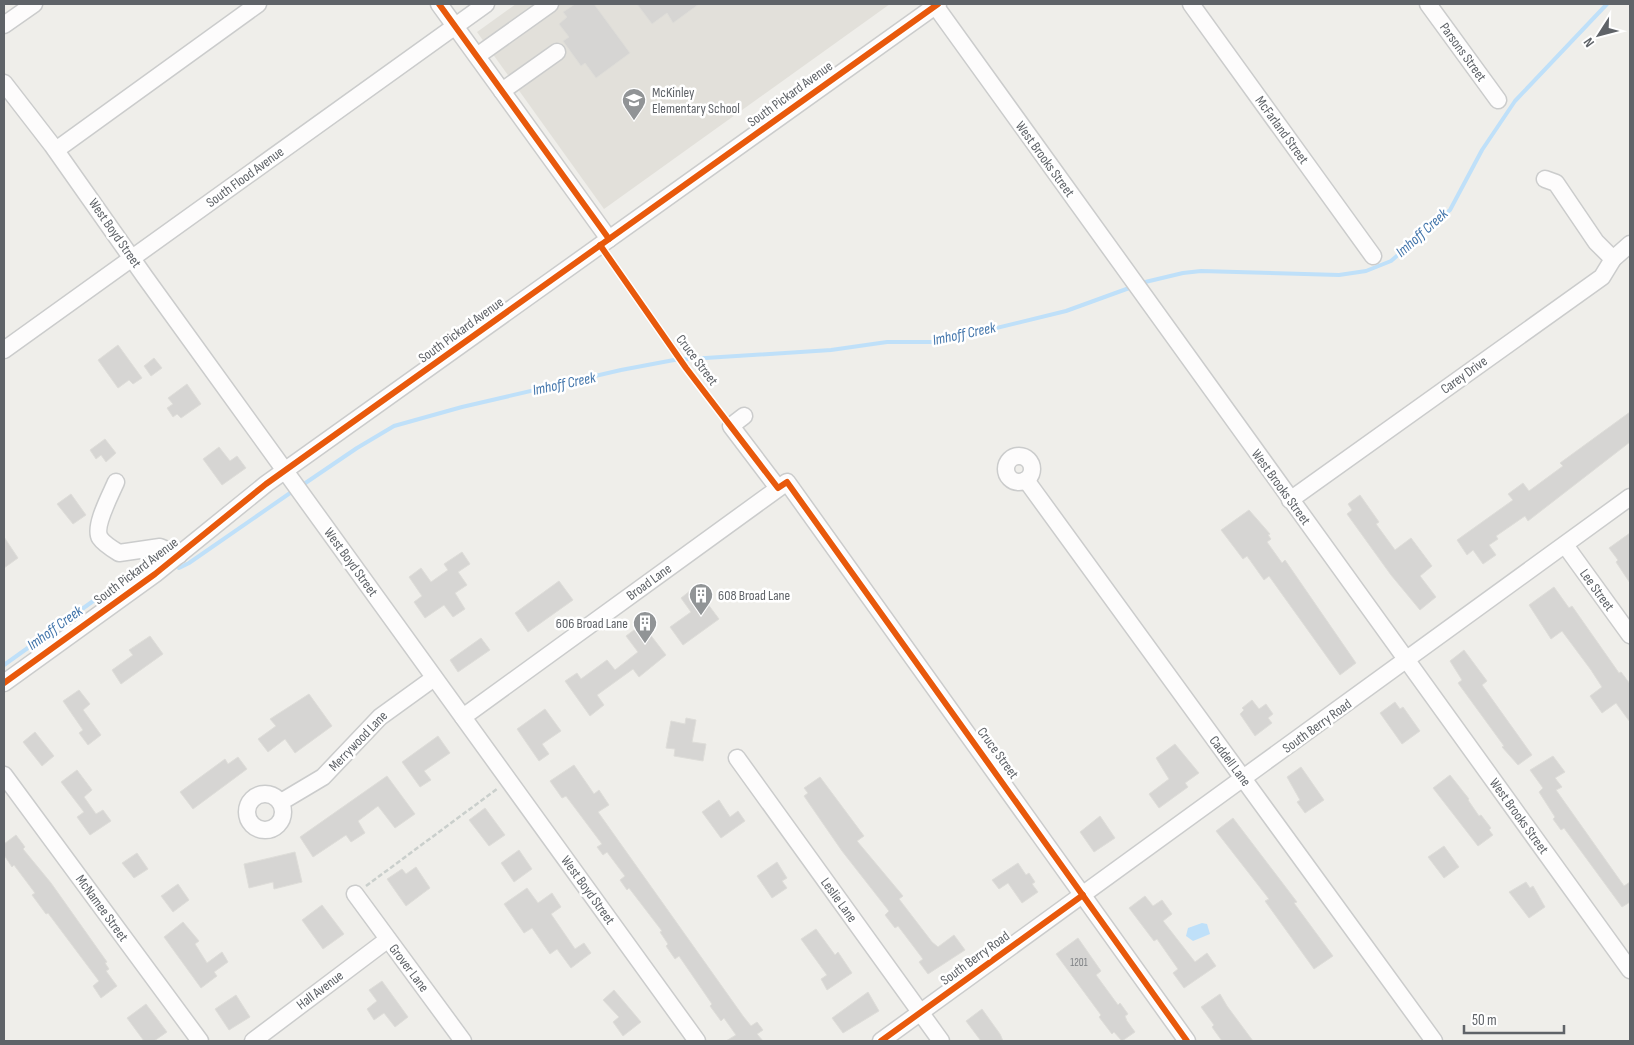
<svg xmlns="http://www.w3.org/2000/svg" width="1634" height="1045" viewBox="0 0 1634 1045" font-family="'Sofia Sans Condensed',sans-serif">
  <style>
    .education { fill: #e2e0da }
    .water { fill: #bfe0f9 }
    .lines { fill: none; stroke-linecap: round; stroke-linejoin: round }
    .stream { stroke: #bfe0f9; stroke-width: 4 }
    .building { fill: #d6d5d3; stroke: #deddd9 }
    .minor-casing { stroke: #cbcccc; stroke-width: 19 }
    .path { stroke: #cacfcc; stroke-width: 2.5; stroke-dasharray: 5 2.5; stroke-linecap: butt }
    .minor { stroke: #fdfcfc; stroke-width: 16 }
    .cycleway-casing { stroke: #fff; stroke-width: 9 }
    .cycleway { stroke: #e8590c; stroke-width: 6 }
    .labels { text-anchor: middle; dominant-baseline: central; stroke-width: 5; stroke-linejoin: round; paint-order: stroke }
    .number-label { font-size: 11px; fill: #7e8184 }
    .street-label { font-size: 14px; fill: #5f6368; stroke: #fff }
    .poi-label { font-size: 14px; fill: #5f6368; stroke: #fff; text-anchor: start }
    .water-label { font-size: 15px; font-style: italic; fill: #4174aa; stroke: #fff }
  </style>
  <rect width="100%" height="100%" fill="#efeeea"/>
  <!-- education -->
  <path class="education" d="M516,4h374l-286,205 -127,-177z"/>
  <!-- water -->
  <path class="water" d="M1202,923l5,1 3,10 -17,7 -7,-5 2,-8z"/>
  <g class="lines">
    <!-- stream -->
    <g class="stream">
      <path d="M1141,283l42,-10 18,-2 138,4 27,-4 25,-10 59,-51 32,-60 33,-49 92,-97"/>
      <path d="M301,486l56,-38 37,-22 68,-19 159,-37 53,-10 157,-10 56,-8h52l127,-31 66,-24"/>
      <path d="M179,568l10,-5 104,-72"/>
      <path d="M4,665l99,-71 44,-30 10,-2"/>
    </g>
  </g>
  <!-- building -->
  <g class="building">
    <path d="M575,4h19l36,49 -34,25 -11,-15 -4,3 -18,-25 6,-4 -10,-13 8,-7 -4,-5z"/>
    <path d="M637,4h62l-26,19 -6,-10 -15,11z"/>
    <path d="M118,345l24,33 -9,6 -4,-4 -11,8 -20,-28z"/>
    <path d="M154,358l8,10 -11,8 -7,-10z"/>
    <path d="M187,384l14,20 -20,14 -4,-4 -4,3 -6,-9 6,-4 -5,-6z"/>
    <path d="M1630,412v30l-102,79 -3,-5 -29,20 2,3 -9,6 7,10 -13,9 -10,-14 -6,5 -10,-15 56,-40 -5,-6 15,-11 6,8 34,-25 -3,-3z"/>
    <path d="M105,439l11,14 -10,9 -5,-7 -5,4 -6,-9z"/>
    <path d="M219,447l11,14 7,-5 9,12 -24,17 -19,-26z"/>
    <path d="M71,494l15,21 -13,9 -16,-20z"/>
    <path d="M1360,495l19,27 -3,2 19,26 16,-12 21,28 -12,10 16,21 -16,13 -29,-35 -44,-61 5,-4 -4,-6z"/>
    <path d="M1249,510l21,24 -2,1 3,4 -4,3 15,21 3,-3 71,103 -16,12 -71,-99 -5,4 -17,-24 -4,3 -22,-29z"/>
    <path d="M1630,533v50l-14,-21 2,-2 -9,-12z"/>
    <path d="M4,537l14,21 -14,10z"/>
    <path d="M462,552l8,12 -12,8 9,13 -12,8 10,16 -12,8 -9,-12 -19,13 -11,-16 8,-6 -13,-19 12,-9 10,14 17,-12 -4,-6z"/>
    <path d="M559,581l14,19 -45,32 -13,-19z"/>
    <path d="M695,587l24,32 -36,26 -13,-18 21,-15 -10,-14z"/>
    <path d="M1554,587l15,21 3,-2 47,67 2,-1 9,12v38l-14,-19 -14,10 -12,-17 12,-9 -11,-17 -29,-39 -11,8 -22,-34z"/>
    <path d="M642,624l24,31 -27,22 -6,-8 -36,26 7,10 -14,11 -25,-35 12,-8 4,6 26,-19 8,10 23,-18 -12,-16z"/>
    <path d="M150,636l13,18 -42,30 -9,-14 21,-15 -4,-5z"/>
    <path d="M481,638l9,12 -32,22 -8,-12z"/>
    <path d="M1464,650l23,31 -5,4 50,70 -14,10 -16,-18 2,-1 -46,-63 4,-3 -12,-19z"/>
    <path d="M79,690l11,14 -7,6 18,25 -13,10 -9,-12 4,-3 -20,-29z"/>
    <path d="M309,694l23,32 -37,27 -10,-14 -17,13 -10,-13 18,-13 -6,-7z"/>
    <path d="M1252,700l7,9 7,-5 7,10 -5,4 4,5 -17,13 -15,-22 4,-4 -2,-2z"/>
    <path d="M1395,702l5,7 3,-2 17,24 -18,13 -22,-31z"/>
    <path d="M545,709l16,22 -19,13 7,10 -10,7 -22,-32z"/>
    <path d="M686,718l10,2 -4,22 14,2 -3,17 -29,-5 1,-7 -9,-1 5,-27 14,3z"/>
    <path d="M35,732l19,24 -12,10 -19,-24z"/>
    <path d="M438,736l12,17 -26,18 7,9 -11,7 -18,-25z"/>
    <path d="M1175,744l24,29 -14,10 3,4 -29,21 -10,-14 20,-15 -13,-21z"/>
    <path d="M1553,756l12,16 -10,6 7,9 -6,3 68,96 6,-4v20l-8,5 -58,-79 -3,2 -8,-11 2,-2 -16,-25 4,-4 -13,-18z"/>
    <path d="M238,757l9,12 -54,40 -13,-17 45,-33 3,5z"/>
    <path d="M574,765l20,29 5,-4 10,15 -11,7 145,204 8,10 6,-4 6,8 -6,4 6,7h-37l10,-6 -12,-17 -3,3 -11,-15 2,-2 -33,-48 -4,3 -9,-13 2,-2 -8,-12 2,-1 -33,-43 -2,2 -7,-10 5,-4 -18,-24 -4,3 -6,-8 5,-3 -36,-48 -4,2 -12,-17z"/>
    <path d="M1301,767l23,33 -19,13 -8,-11 3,-2 -13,-23z"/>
    <path d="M77,770l15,20 -8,7 12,17 7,-4 8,11 -21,14 -13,-18 7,-5 -23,-30z"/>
    <path d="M1450,775l19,24 -1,1 11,16 2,-1 10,13 -2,2 4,5 -15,11 -45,-58z"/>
    <path d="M387,776l28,38 -20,14 -17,-22 -20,15 7,12 -14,9 -5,-7 -33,22 -13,-20z"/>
    <path d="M820,777l44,59 -7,5 46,55 -4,3 33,43 6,5 16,-12 11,15 -37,24 -9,-12 4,-3 -25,-33 -3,2 -10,-13 4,-4 -47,-60 -38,-55 4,-3 -4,-5z"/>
    <path d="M719,800l11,17 8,-6 7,10 -24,17 -19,-26z"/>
    <path d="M485,808l20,27 -16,11 -20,-26z"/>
    <path d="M1100,816l15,22 -21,14 -14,-20z"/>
    <path d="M1233,818l64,84 -3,1 39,53 -19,13 -49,-68 4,-2 -53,-68z"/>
    <path d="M16,835l9,12 -2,2 28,34 56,79 -2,1 4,6 -3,2 11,15 -16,12 -8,-12 6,-5 -51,-68 -2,1 -14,-19 3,-2 -21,-28 -2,2 -8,-12v-11z"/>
    <path d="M1444,846l15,21 -15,11 -16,-21z"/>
    <path d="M519,850l13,19 -18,13 -13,-19z"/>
    <path d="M295,852l7,30 -28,7 -1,-7 -24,6 -5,-24z"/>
    <path d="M137,853l11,16 -14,9 -12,-15z"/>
    <path d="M777,862l10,16 -5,3 5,7 -15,10 -15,-22z"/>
    <path d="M1018,863l8,12 3,-2 6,9 -3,2 6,8 -16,11 -14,-20 -9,6 -7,-9z"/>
    <path d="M416,867l14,21 -24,18 -19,-27 15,-10 4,5z"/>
    <path d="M1526,882l4,6 3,-2 12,21 -16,11 -20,-26z"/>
    <path d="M178,884l11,16 -16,12 -12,-16z"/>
    <path d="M527,888l11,15 14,-10 9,14 -10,7 24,35 9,-6 7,10 -20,15 -14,-19 -7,5 -18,-26 -8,5 -20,-29z"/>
    <path d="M1145,896l8,10 9,-6 10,14 -9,7 32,41 12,-9 9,13 -32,22 -11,-15 5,-4 -21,-30 -3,2 -25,-33z"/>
    <path d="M322,905l22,29 -21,15 -21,-29z"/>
    <path d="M183,922l16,19 -4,3 12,19 15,-11 6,10 -14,10 3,4 -16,12 -37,-51z"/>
    <path d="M816,929l19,26 3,-3 14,21 -25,17 -6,-11 6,-4 -26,-36z"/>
    <path d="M1078,938l23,33 -5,4 22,30 2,-2 8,11 -3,2 2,5 8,11 -13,9 -8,-9 -2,2 -13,-17 2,-2 -45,-61z"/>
    <path d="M382,981l26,36 -13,10 -11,-14 -10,7 -7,-11 10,-8 -8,-11z"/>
    <path d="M614,990l27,32 -18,14 -10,-14 6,-5 -16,-17z"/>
    <path d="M868,992l11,19 -36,22 -11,-15z"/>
    <path d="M1220,994l7,12 26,35h-31l-10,-14 2,-2 -13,-18z"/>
    <path d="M236,995l14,22 -21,13 -14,-21z"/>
    <path d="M146,1004l21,28 -13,9h-10l-17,-23z"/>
    <path d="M982,1009l18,25 3,7h-22l-15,-20z"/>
  </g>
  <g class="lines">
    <!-- minor casing -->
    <g class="minor-casing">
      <g id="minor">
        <path d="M439,4l170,235"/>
        <path d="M934,4l696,966"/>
        <path d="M1191,4l182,252"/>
        <path d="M1428,4l70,96"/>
        <path d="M4,25l30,-21"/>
        <path d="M477,56l73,-52"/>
        <path d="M4,83l48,62 93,132 552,764"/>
        <path d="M502,91l55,-39"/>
        <path d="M56,150l202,-146"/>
        <path d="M1545,179l11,4 40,59 17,17"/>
        <path d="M4,350l482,-346"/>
        <path d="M744,416l-13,10 47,62"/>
        <circle cx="1019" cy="469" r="13"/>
        <path d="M1026,480l408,561"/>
        <path d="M116,482c-5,12 -23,45 -16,56 4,6 14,12 19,15l41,-6 19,8"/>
        <path d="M1290,500l312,-223 11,-18 17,-15"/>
        <path d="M1565,545l65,90"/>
        <path d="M4,683l151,-109 111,-90 672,-480"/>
        <path d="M463,717l324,-235 400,559"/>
        <path d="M737,758l204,283"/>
        <path d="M4,775l196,266"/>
        <circle cx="265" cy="812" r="18"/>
        <path d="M281,802l42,-25 57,-60 54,-39"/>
        <path d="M355,894l108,147"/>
        <path d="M253,1041l134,-101"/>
        <path d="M881,1041l749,-544"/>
      </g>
    </g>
    <!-- path -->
    <g class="path">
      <path d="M609,257l77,111 37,47"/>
      <path d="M366,886l131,-97"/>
    </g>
    <!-- minor -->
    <use href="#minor" class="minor"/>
    <!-- cycleway casing -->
    <g class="cycleway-casing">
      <g id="cycleway">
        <path d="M439,4l170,235"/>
        <path d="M600,245l86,123 92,120 9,-6 400,559"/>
        <path d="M4,683l151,-109 111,-90 672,-480"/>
        <path d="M881,1041l202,-146"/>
      </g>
    </g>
    <!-- cycleway -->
    <use href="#cycleway" class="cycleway"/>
  </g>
  <!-- icons -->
  <defs>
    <g id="school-pin" transform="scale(1.25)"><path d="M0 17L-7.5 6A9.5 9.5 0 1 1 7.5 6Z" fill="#919496" stroke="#fff"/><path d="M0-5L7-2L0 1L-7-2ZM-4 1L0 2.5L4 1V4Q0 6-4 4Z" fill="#fff"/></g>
    <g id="building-pin" transform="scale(1.25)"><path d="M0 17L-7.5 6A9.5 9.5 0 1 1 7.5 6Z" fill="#919496" stroke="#fff"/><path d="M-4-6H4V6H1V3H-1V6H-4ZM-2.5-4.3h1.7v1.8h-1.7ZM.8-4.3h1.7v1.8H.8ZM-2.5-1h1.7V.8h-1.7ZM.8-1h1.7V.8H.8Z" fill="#fff"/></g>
  </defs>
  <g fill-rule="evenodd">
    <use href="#school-pin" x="634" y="100"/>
    <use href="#building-pin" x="701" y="595"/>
    <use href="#building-pin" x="645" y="623"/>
  </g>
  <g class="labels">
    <!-- number labels -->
    <g class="number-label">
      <text x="1079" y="962">1201</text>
    </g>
    <!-- street labels -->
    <g class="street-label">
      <text transform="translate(1463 52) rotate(54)">Parsons Street</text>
      <text transform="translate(790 94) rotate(-36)">South Pickard Avenue</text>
      <text transform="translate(1282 130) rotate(54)">McFarland Street</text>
      <text transform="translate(1045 159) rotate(54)">West Brooks Street</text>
      <text transform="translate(245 177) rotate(-36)">South Flood Avenue</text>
      <text transform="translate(115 233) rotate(55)">West Boyd Street</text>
      <text transform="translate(461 330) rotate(-36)">South Pickard Avenue</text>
      <text transform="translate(697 360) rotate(53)">Cruce Street</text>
      <text transform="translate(1464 375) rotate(-36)">Carey Drive</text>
      <text transform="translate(1281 487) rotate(54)">West Brooks Street</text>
      <text transform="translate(351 562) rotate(54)">West Boyd Street</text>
      <text transform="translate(136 571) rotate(-37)">South Pickard Avenue</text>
      <text transform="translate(649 582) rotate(-36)">Broad Lane</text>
      <text transform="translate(1597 590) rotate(54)">Lee Street</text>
      <text transform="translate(1317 726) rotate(-36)">South Berry Road</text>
      <text transform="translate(358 741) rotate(-46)">Merrywood Lane</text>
      <text transform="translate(998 753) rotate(54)">Cruce Street</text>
      <text transform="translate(1230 761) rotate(53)">Caddell Lane</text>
      <text transform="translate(1519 816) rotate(54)">West Brooks Street</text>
      <text transform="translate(588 890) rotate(54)">West Boyd Street</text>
      <text transform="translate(839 900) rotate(54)">Leslie Lane</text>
      <text transform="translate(102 908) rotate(54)">McNamee Street</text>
      <text transform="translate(975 958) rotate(-36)">South Berry Road</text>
      <text transform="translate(409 968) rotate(53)">Grover Lane</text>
      <text transform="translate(320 990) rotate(-37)">Hall Avenue</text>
    </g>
    <!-- poi labels -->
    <g class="poi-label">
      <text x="652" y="92">McKinley<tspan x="652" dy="16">Elementary School</tspan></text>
      <text x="718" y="595">608 Broad Lane</text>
      <text x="628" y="623" text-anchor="end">606 Broad Lane</text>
    </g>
    <!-- water labels -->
    <g class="water-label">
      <text transform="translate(1422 233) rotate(-42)">Imhoff Creek</text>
      <text transform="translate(964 334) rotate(-12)">Imhoff Creek</text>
      <text transform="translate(564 384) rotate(-12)">Imhoff Creek</text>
      <text transform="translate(55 628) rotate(-36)">Imhoff Creek</text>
    </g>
  </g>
  <!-- border -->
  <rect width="1634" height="1045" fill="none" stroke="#5f6368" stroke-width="10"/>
  <!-- north arrow -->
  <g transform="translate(1599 35) rotate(234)" stroke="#ffffff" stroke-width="4" paint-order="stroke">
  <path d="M0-4L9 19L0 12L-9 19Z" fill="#5f6368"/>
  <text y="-8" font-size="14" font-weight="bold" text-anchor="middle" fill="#5f6368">N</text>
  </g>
  <!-- scale -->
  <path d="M1464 1025v8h100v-8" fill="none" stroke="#5f6368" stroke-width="2.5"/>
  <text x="1472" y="1025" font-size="15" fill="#5f6368" stroke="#ffffff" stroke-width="4" paint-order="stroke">50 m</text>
</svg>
